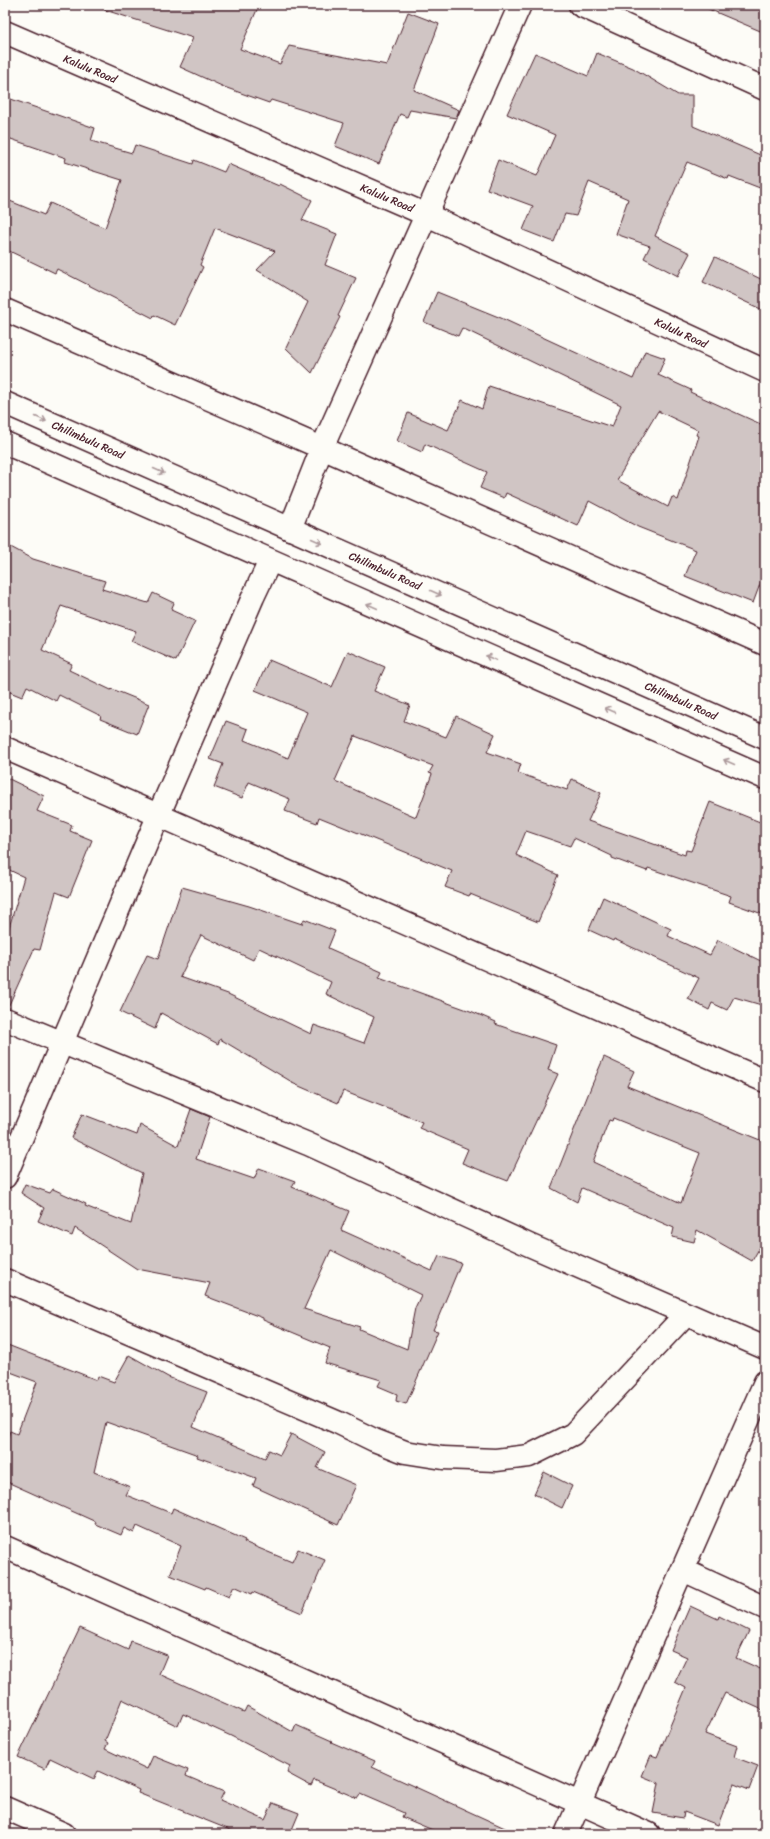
<svg xmlns="http://www.w3.org/2000/svg" width="770" height="1839" viewBox="0 0 770 1839" font-family="Sriracha,sans-serif">
  <style>
    .building { fill: #d0c5c4; stroke: #4a1f2b; fill-rule: evenodd }
    .lines { fill: none; stroke-linecap: round; stroke-linejoin: round }
    .street-casing { stroke: #4a1f2b; stroke-width: 25 }
    .secondary-casing { stroke: #4a1f2b; stroke-width: 25 }
    .street { stroke: #fdfcf7; stroke-width: 22 }
    .secondary { stroke: #fdfcf7; stroke-width: 22 }
    .oneway { stroke: #ac999b }
    .labels { text-anchor: middle; dominant-baseline: central; stroke-width: 3; stroke-linejoin: round; paint-order: stroke }
    .street-label { font-size: 11px; fill: #4a1f2b; stroke: #fdfcf7 }
  </style>
  <rect width="100%" height="100%" fill="#fdfcf7"/>
  <filter id="ink" filterUnits="userSpaceOnUse"><feTurbulence type="fractalNoise" baseFrequency=".025" numOctaves="2"/><feDisplacementMap in="SourceGraphic" scale="8" xChannelSelector="R" yChannelSelector="G"/><feConvolveMatrix kernelMatrix="1 2 1 2 8 2 1 2 1" color-interpolation-filters="sRGB"/></filter>
  <g filter="url(#ink)">
    <!-- building -->
    <g class="building">
      <path d="M105,5h154l-19,44 40,15 9,-18 98,19 21,-53 31,12 -25,66 45,20 -3,8 -46,-8 -3,7 -7,-3 -21,50 -44,-18 9,-23 -73,-23 -2,3 -45,-16 -44,-20 13,-29 -88,-28z"/>
      <path d="M699,5h66v28z"/>
      <path d="M535,53l53,23 9,-23 36,15 45,27h15v31l72,31v33l-36,-14 -1,3 -41,-17 -32,74 35,17 -12,23 -34,-18 6,-12 -34,-12 12,-35 -39,-17 -13,34 -11,-2 -11,28 -31,-12 10,-24 -46,-17 11,-29 39,16 18,-41 -48,-21z"/>
      <path d="M5,97l90,31 -4,13 41,12 3,-8 58,19 1,-4 30,12 4,-8 51,22 1,-2 32,16 -10,20 35,14 -12,31 31,13 -18,38 2,1 -28,56 -26,-25 22,-46 -51,-32 18,-19 -60,-23 -15,37 3,2 -28,58 -21,-10 -1,3 -96,-49 -2,4 -50,-24v-50l39,16 6,-12 55,25 17,-48 -57,-18 1,-4 -61,-21z"/>
      <path d="M715,257l50,24v30l-62,-29z"/>
      <path d="M437,292l64,26 132,61 12,-28 20,7 -7,17 33,15 -1,2 75,34v145l-12,32 -68,-27 11,-26 -58,-23 -49,-26 -11,25 -72,-33 -2,5 -24,-10 7,-16 -62,-28 -3,8 -25,-11 11,-28 40,17 14,-30 20,9 7,-23 123,41 9,-22 -159,-77 -4,8 -34,-14zM658,411l40,19 -2,5 3,1 -21,64 -6,-3 -4,10 -51,-27z"/>
      <path d="M5,544l28,15 72,22 -3,8 46,14 5,-10 21,10 -3,7 24,11 -19,40 -45,-20 5,-10 -75,-25 -19,44 30,14 -3,6 42,20 1,-1 37,15 -12,30 -37,-15 1,-3 -42,-21 -3,6 -29,-15 -5,11 -17,-7z"/>
      <path d="M348,651l37,16 -11,24 36,14 -6,16 42,16 10,-21 39,18 -8,18 34,12 -3,9 49,17 5,-11 29,14 -13,28 97,34 1,-5 5,1 19,-49 55,22v91l-36,-13 2,-6 -83,-28 -1,3 -35,-13v-2l-38,-18 -4,8 -44,-15 -10,24 42,20 -20,47 -68,-28 -1,2 -24,-9 7,-16 -133,-54 -2,6 -32,-12 5,-12 -41,-17 -7,16 -28,-11 9,-23 -13,-5 16,-38 22,8 -4,11 44,18 19,-46 -52,-22 14,-30 63,27zM355,736l78,30 -4,7 3,1 -16,43 -81,-36z"/>
      <path d="M5,777l39,19 -7,15 35,14 -2,6 22,9 -23,57 -13,-5 -16,58 -6,-1 -26,58h-3v-66l19,-64 -19,-9z"/>
      <path d="M182,887l67,19 53,18 2,-5 31,12 -7,17 54,24 -3,6 94,34 23,10 -1,2 61,21 -8,25 10,4 -50,107 -46,-18 6,-14 -49,-21 3,-6 -79,-31 -5,12 -46,-20v-1l-72,-43 -2,5 -57,-31 -6,16 -35,-17 27,-57 11,4zM201,935l52,25 6,-12 72,34 -5,12 48,23 -10,26 -50,-18 -3,9 -83,-40 -48,-17z"/>
      <path d="M603,897l68,32 -3,7 42,19 8,-15 47,23v43l-31,-9 -7,13 -15,-7 -3,7 -21,-11 11,-21 -85,-39 -1,2 -24,-11z"/>
      <path d="M604,1057l30,14 -7,15 138,56v96l-13,23 -55,-31 -3,12 -22,-5 2,-9 -92,-40 -5,14 -26,-14 40,-101zM613,1118l87,35 -19,50 -88,-41 16,-42 3,1z"/>
      <path d="M191,1109l19,8 -14,42 58,20 5,-11 36,13 -3,6 57,24 -8,19 91,41 7,-15 22,7 -28,67 5,1 -32,73 -10,-3 1,-7 -19,-8 3,-6 -56,-17 5,-15 -67,-28v-2l-58,-22 5,-13 -73,-14 -62,-41 -3,8 -34,-15 6,-13 -23,-15 4,-9 25,9 3,-4 33,15 -1,2 46,18 11,-51 -71,-35 11,-24 55,21 3,-10 38,21zM331,1250l90,45 -6,13 -8,41 -48,-20 1,-2 -56,-18z"/>
      <path d="M5,1344l92,36 1,-4 16,6 15,-27 39,22 39,15 -14,35 72,31 4,-8 11,5 11,-21 34,18 -8,16 39,17 -18,40 -85,-39 3,-8 -59,-21 1,-2 -92,-33 -12,50 36,15 -4,8 45,18 2,-5 72,32 -1,2 48,20 6,-13 27,11 -23,53 -49,-21 -1,2 -18,-8 -5,11 -23,-10 -1,2 -35,-14 11,-29 -44,-20 -3,7 -10,-5 -3,7 -26,-11 1,-2 -91,-41v-37l5,-13 7,3 20,-52 -32,-12z"/>
      <path d="M544,1472l28,14 -10,22 -28,-14z"/>
      <path d="M690,1606l28,13 1,-3 30,15 -13,27 29,13v40l-40,-18 -20,41 32,12 -3,11 24,9 -9,24 -15,-6 -16,41 -34,-13 -1,6 -30,-5 6,-30 -17,-7 9,-21 6,2 29,-69 -11,-6 12,-25 -16,-7z"/>
      <path d="M80,1628l48,22 3,-9 36,14 -8,19 85,38 3,-6 46,26 3,-7 36,16 -1,1 44,19 -3,6 15,7 131,60h-76l-40,-17 2,-4 -44,-19 -3,4 -43,-18 -3,6 -24,-13 3,-7 -59,-30 -48,-22 -5,12 -56,-27 -17,42 3,2 -3,6 42,20 6,-13 35,14 -2,6 38,16 -4,8 45,20 8,-17 26,10 -8,19 5,2h-56l-102,-41 1,-3 -41,-19 -4,8 -44,-21 -5,11 -27,-12z"/>
    </g>
    <g class="lines">
      <!-- street casing -->
      <g class="street-casing">
        <g id="street">
          <path d="M580,5l185,84"/>
          <path d="M5,32l422,183 338,156"/>
          <path d="M5,310l317,138 443,196"/>
          <path d="M290,529l32,-81 198,-443"/>
          <path d="M5,748l760,333"/>
          <path d="M5,1019l303,125 221,101 236,103"/>
          <path d="M5,1177l154,-363 94,-217 17,-36"/>
          <path d="M5,1280l334,143 35,17 31,12 38,6 53,2 33,-4 44,-22 113,-120"/>
          <path d="M5,1547l644,287"/>
          <path d="M683,1570l82,38"/>
          <path d="M5,1808l59,26"/>
          <path d="M566,1834l199,-452"/>
        </g>
      </g>
      <!-- secondary casing -->
      <g class="secondary-casing">
        <g id="secondary">
          <path d="M5,403l760,335"/>
          <path d="M5,443l760,335"/>
        </g>
      </g>
      <!-- street -->
      <use href="#street" class="street"/>
      <!-- secondary -->
      <use href="#secondary" class="secondary"/>
    </g>
    <!-- one-way arrows -->
    <defs><path id="oneway-shaft" d="M-6 0H5M1.5-3L5.5 0L1.5 3" fill="none" stroke-width="1.6" stroke-linecap="round" stroke-linejoin="round"/></defs>
    <g class="oneway">
      <use href="#oneway-shaft" transform="translate(41 419) rotate(24)"/>
      <use href="#oneway-shaft" transform="translate(159 471) rotate(24)"/>
      <use href="#oneway-shaft" transform="translate(317 541) rotate(24)"/>
      <use href="#oneway-shaft" transform="translate(436 593) rotate(24)"/>
      <use href="#oneway-shaft" transform="translate(372 606) rotate(-156)"/>
      <use href="#oneway-shaft" transform="translate(491 658) rotate(-156)"/>
      <use href="#oneway-shaft" transform="translate(610 710) rotate(-156)"/>
      <use href="#oneway-shaft" transform="translate(729 762) rotate(-156)"/>
    </g>
  </g>
  <g class="labels">
    <!-- street labels -->
    <g class="street-label">
      <text transform="translate(90 69) rotate(23)">Kalulu Road</text>
      <text transform="translate(387 198) rotate(23)">Kalulu Road</text>
      <text transform="translate(681 333) rotate(25)">Kalulu Road</text>
      <text transform="translate(88 440) rotate(24)">Chilimbulu Road</text>
      <text transform="translate(385 571) rotate(24)">Chilimbulu Road</text>
      <text transform="translate(681 701) rotate(24)">Chilimbulu Road</text>
    </g>
  </g>
  <!-- margin -->
  <rect width="770" height="1839" fill="none" stroke="#fdfcf7" stroke-width="20"/>
  <rect x="10" y="10" width="750" height="1819" fill="none" stroke="#4a1f2b" stroke-width="1.5" filter="url(#ink)"/>
</svg>
